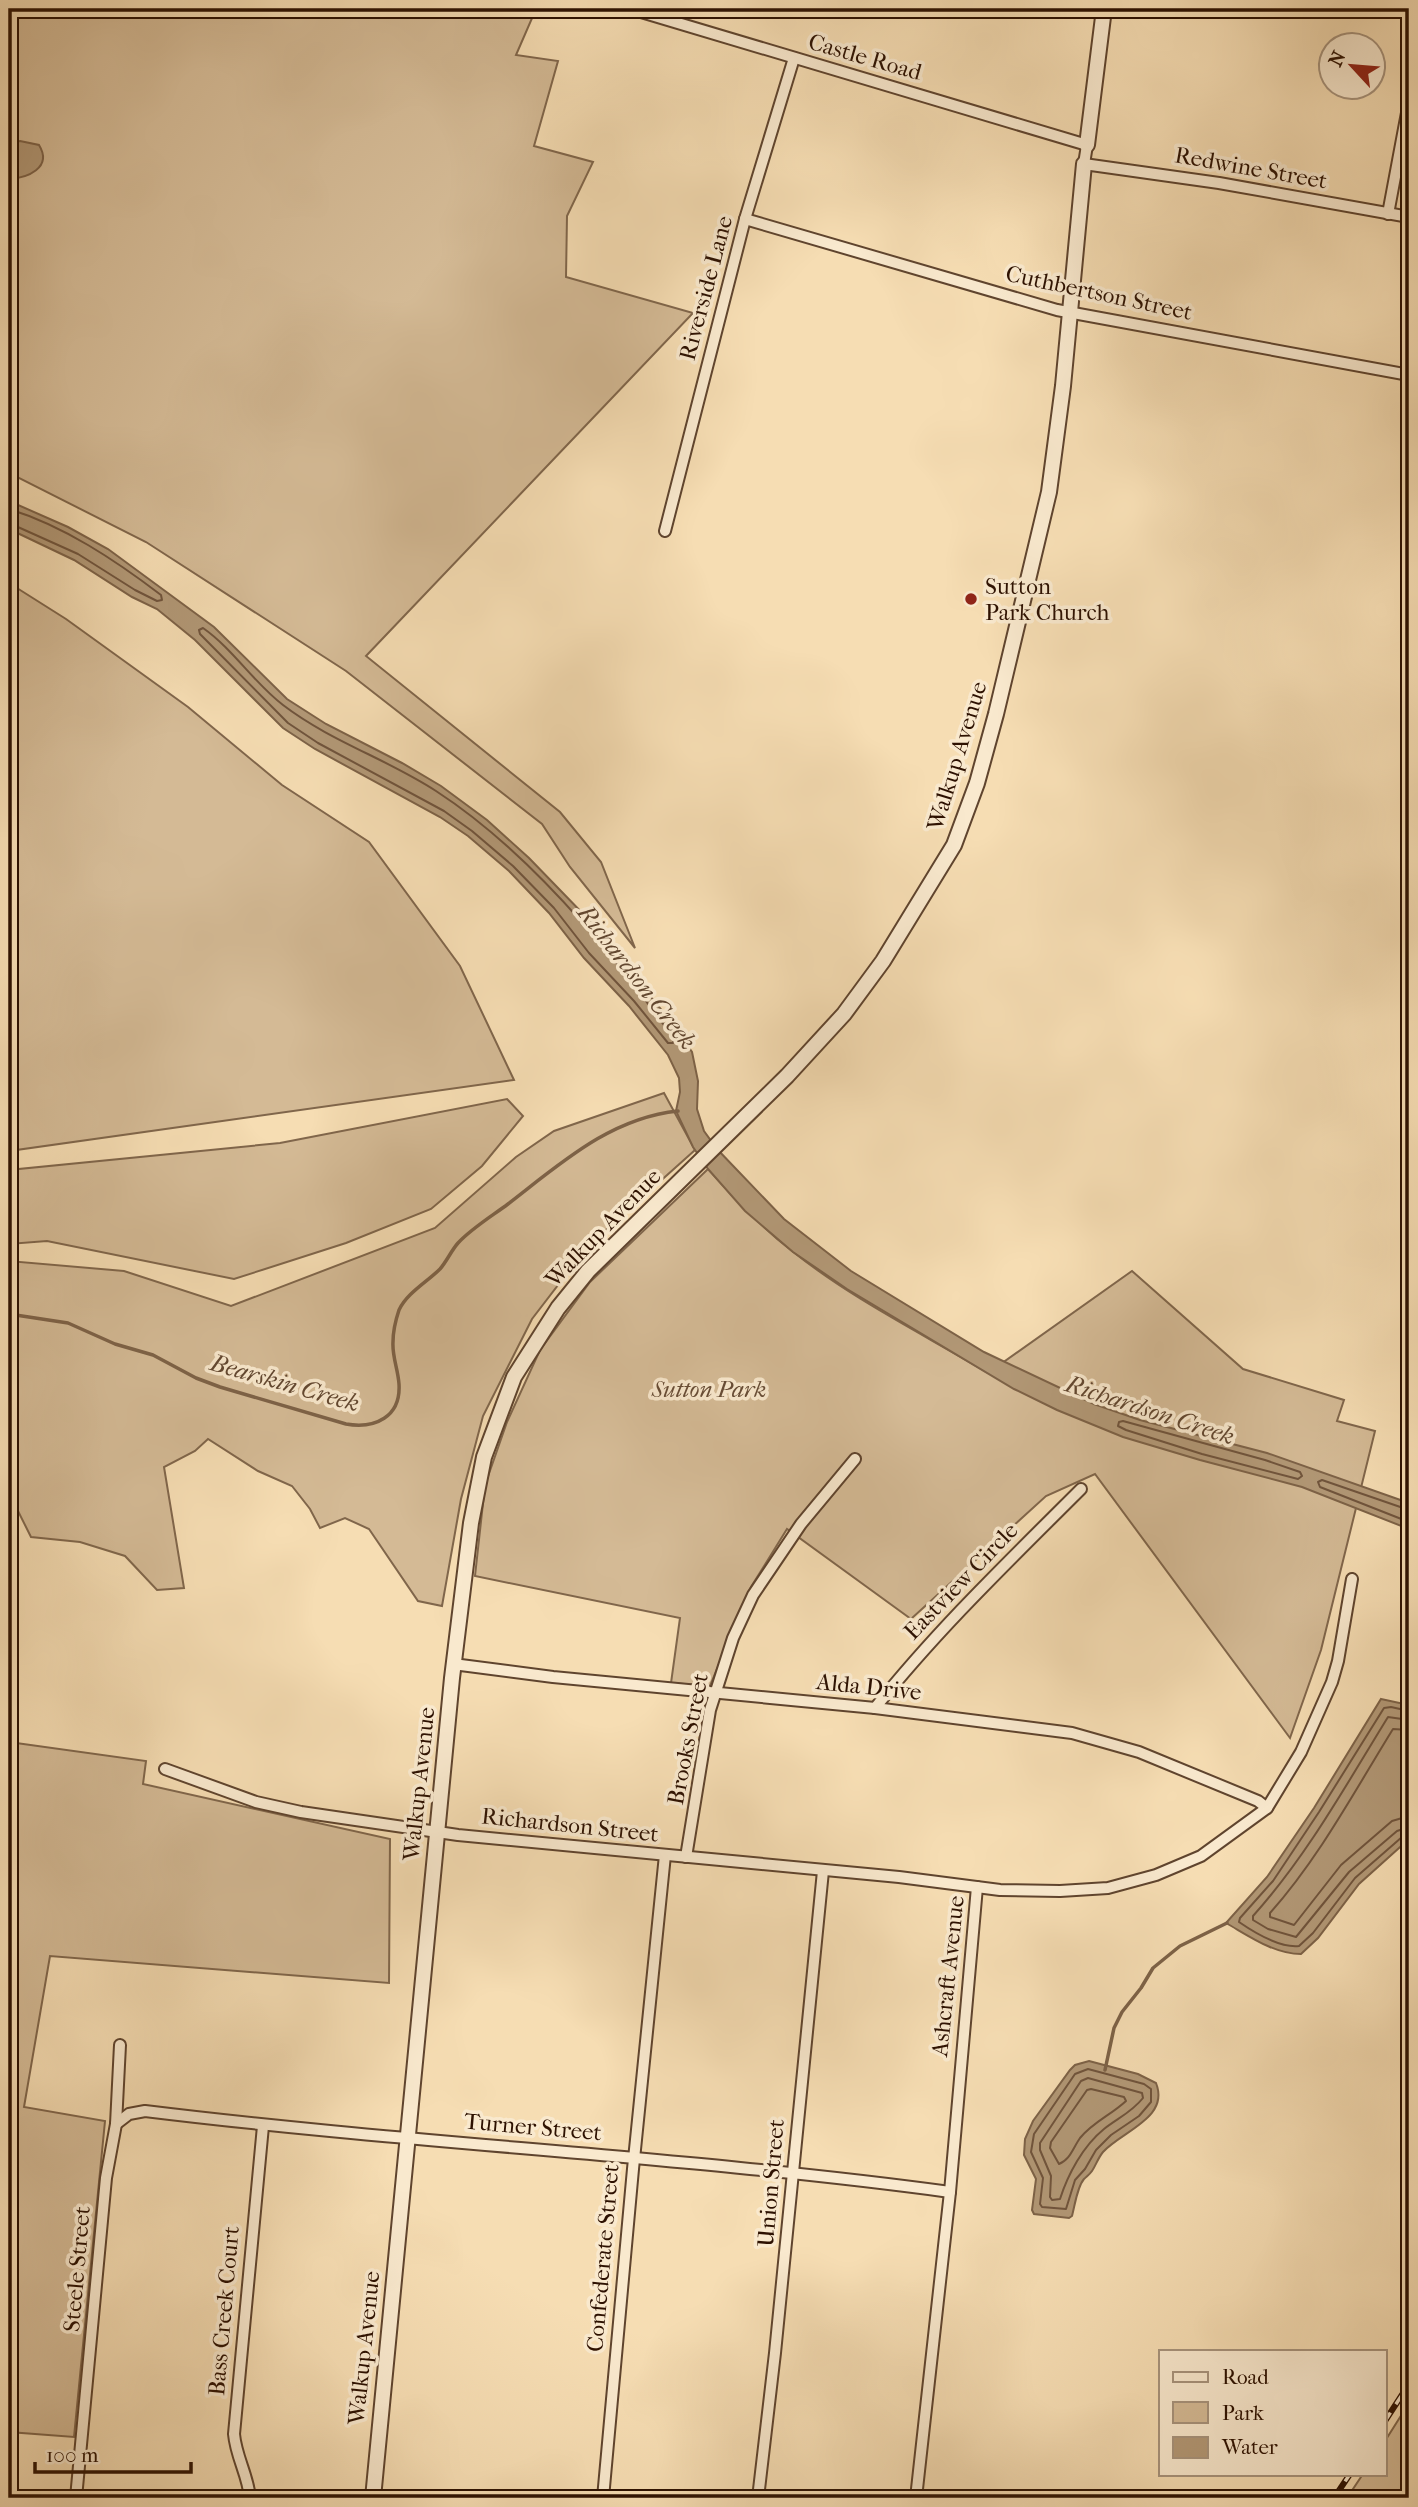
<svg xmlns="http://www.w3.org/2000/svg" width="1418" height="2507" viewBox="0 0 1418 2507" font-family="'IM FELL French Canon',serif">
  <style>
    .green { fill: #d4ba95; stroke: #80664b; stroke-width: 2 }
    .water { fill: #b29876; stroke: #7d6247; stroke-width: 2 }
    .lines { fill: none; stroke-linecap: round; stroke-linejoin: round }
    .shore { stroke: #70543c; stroke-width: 2 }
    .stream { stroke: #7d6247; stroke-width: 3.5 }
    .minor-casing { stroke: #5f442e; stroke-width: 14 }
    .tertiary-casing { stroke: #5f442e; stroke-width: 18 }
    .minor { stroke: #f9e9ce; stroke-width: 10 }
    .tertiary { stroke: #f9e9ce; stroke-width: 14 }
    .rail-casing { stroke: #2d1101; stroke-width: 6 }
    .rail { stroke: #f9e9ce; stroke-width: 3.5; stroke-dasharray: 10; stroke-linecap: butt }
    .poi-dot { fill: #8f2418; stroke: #f9e9ce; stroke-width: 2.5 }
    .labels { text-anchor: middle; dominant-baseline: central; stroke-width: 7; stroke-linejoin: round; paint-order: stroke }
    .street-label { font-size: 23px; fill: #2d1101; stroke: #f9e9ce }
    .poi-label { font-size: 23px; fill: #2d1101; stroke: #f9e9ce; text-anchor: start }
    .park-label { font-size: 23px; font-style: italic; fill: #674c35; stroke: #f9e9ce }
    .water-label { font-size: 24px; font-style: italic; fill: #624730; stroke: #f9e9ce }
  </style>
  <rect width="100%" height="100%" fill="#f6ddb3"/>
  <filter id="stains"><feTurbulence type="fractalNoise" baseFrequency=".00286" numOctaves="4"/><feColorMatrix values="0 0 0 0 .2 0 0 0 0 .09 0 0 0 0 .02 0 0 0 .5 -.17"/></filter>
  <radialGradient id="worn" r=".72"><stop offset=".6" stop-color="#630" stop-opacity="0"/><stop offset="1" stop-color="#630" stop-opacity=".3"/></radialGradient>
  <!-- green -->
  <g class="green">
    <path d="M9,9h527l-20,46 42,6 -24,85 59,16 -26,54 -1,61 127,36 -327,343 194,156 41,50 34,86 -65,-81 -28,-43 -196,-153 -200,-129 -137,-69z"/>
    <path d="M9,583l57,36 122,88 94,78 87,57 91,124 54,114 -505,71z"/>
    <path d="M664,1093l31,57 -107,96 -56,73 -49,97 -22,83 -19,107 -24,-5 -49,-72 -24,-11 -25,10 -10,-19 -18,-23 -34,-15 -50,-32 -13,12 -31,16 20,121 -27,2 -32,-34 -45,-14 -49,-5 -22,-44v-232l115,10 107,35 204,-78 81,-71 38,-26z"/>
    <path d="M507,1099l16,17 -41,50 -51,43 -85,34 -112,36 -187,-38 -38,3v-74l271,-27z"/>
    <path d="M708,1169c26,29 53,58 84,82 60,48 131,83 196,122l144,-102 111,98 101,31 -7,21 38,10 -54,219 -31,88 -195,-264 -49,22 -135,123 -124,-90 -36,58 -41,99 -39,-3 9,-65 -205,-42 10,-91 22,-63 33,-72 50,-68z"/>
    <path d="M9,1742l137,19 -3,23 247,55 -1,144 -339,-27 -26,151 81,14 -31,316 -65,-5z"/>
    <path d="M1409,2403v95h-62l16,-24h22v-33z"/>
  </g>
  <!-- water -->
  <g class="water">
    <path d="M20,141l19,4c14,23 -12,33 -30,34v-36z"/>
    <path d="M9,501l59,26 40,22 106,78 73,72 39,25 76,39 39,23 46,34 42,38 61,63 74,92 28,39 6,29 -1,28 7,22 13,18 67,70 67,52 133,81 110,52 46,16 127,33 142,50v26l-107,-42 -102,-27 -77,-23 -66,-27 -43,-21 -167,-100 -54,-37 -48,-41 -37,-42 -15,-22 -17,-36 4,-19 -1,-14 -11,-23 -39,-49 -45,-48 -35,-45 -40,-42 -41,-35 -28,-19 -125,-68 -32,-21 -88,-88 -38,-31 -25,-12 -58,-37 -65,-31z"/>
    <path d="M1381,1699l28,6v134l-50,45 -41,54 -17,16c-27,0 -52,-18 -75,-31l41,-46 47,-69z"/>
    <path d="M1089,2061l49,13 18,9c14,35 -34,48 -53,69 -5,6 -7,13 -11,19 -2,3 -5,5 -8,8 -7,8 -9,26 -12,37l-3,2 -35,-4 -2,-4 4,-31 -12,-24 1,-16 8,-18 37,-51 5,-5z"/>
  </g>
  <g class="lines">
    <!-- shore -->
    <g class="shore">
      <path d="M9,509c55,17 106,51 152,86l1,5 -5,1 -22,-11 -57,-36 -69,-31"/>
      <path d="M203,628c30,21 51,55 80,77 47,36 104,54 153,86 91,59 175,160 238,248l-1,4h-5l-34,-42 -45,-48 -35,-45 -41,-42 -41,-35 -28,-20 -126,-68 -30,-20 -88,-89 -1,-4z"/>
      <path d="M1123,1421l142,39 35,12 2,4 -4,3 -96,-25 -76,-24 -8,-4 1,-4z"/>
      <path d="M1409,1510l-87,-30 -4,2 2,5 89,35"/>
      <path d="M1409,1711l-18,-4 -7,1 -65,104 -46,69 -33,37 -1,4c16,11 41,26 60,24l14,-13 42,-55 47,-41 7,-1"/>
      <path d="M1409,1720l-21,-3c-42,68 -81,139 -135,199v4l15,9 28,8 53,-65 48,-41 12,-4"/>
      <path d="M1409,1730l-16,-1c-39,63 -74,129 -123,184v4l24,8 47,-60 51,-44 17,-5"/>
      <path d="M1088,2069l56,15 7,5v13l-12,14 -28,19 -15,15 -11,19 -10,11 -9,29 -24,-2 -2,-3 3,-26 -12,-26 3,-18 41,-60z"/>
      <path d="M1088,2078l54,15 1,5c-11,14 -25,20 -39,31 -21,17 -36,45 -44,70l-8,1 -2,-3 1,-21 -11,-26v-7l41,-62z"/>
      <path d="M1091,2089l33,8 2,4c-15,14 -33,21 -46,37 -7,10 -10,22 -21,26l-9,-16 1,-6 36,-52z"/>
    </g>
    <!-- stream -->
    <g class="stream">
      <path d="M9,1314l59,9 47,21 38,11 43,23 24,9 126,37c29,5 55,-7 53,-40 -1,-15 -7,-28 -6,-42 0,-9 3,-23 6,-32 8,-17 28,-28 41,-41 7,-8 11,-18 18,-26 14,-15 34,-27 50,-39 52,-40 102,-86 170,-93"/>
      <path d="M1105,2070l9,-42 8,-16 19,-24 12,-20 27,-22 47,-23"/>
    </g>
    <!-- minor casing -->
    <g class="minor-casing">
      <g id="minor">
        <path d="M631,9l456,136 -3,19 135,19 190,34"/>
        <path d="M1388,214l21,-112"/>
        <path d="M745,219l312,91 352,65"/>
        <path d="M665,531l80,-312 49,-161"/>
        <path d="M453,1664l100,13 322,31 197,25 67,19 119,49 9,7"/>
        <path d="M875,1708c63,-79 135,-148 206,-219"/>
        <path d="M165,1769l91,33 45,10 157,23 441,42 101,13 60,1 48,-3 48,-13 45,-19 66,-48 34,-56 31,-70 6,-21 14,-82"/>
        <path d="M686,1857l24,-147 23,-72 20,-43 48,-71 54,-65"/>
        <path d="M116,2124l13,-10 16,-3c268,33 538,45 805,81"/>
        <path d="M76,2498l30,-320 10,-54 4,-79"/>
        <path d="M250,2498c-2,-23 -14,-41 -16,-64l29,-308"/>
        <path d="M603,2498l30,-329 32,-314"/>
        <path d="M758,2498l17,-145 48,-482"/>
        <path d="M916,2498l34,-306 27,-305"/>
      </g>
    </g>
    <!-- tertiary casing -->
    <g class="tertiary-casing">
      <g id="tertiary">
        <path d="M1087,145l17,-136"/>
        <path d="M373,2498l79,-820 19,-155 13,-66 30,-80 44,-69 30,-37 199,-195 57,-62 39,-53 71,-116 23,-62 19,-69 53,-222 14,-106 21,-222"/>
      </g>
    </g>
    <!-- minor -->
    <use href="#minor" class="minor"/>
    <!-- tertiary -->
    <use href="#tertiary" class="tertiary"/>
    <!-- rail casing -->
    <g class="rail-casing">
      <g id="rail">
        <path d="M1385,2421l24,-37"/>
        <path d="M1334,2498l16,-24"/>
      </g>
    </g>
    <!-- rail -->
    <use href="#rail" class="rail"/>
  </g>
  <!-- markers -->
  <circle class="poi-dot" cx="971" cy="599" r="7"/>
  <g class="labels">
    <!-- street labels -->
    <g class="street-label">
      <text transform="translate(865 57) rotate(16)">Castle Road</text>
      <text transform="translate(1251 168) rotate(10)">Redwine Street</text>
      <text transform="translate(706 288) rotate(-75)">Riverside Lane</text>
      <text transform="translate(1099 293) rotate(12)">Cuthbertson Street</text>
      <text transform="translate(957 756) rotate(-73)">Walkup Avenue</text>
      <text transform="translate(603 1228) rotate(-46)">Walkup Avenue</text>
      <text transform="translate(961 1581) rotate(-46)">Eastview Circle</text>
      <text transform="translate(869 1687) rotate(6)">Alda Drive</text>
      <text transform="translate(688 1739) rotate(-79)">Brooks Street</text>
      <text transform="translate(419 1784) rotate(-84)">Walkup Avenue</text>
      <text transform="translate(570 1825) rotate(6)">Richardson Street</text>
      <text transform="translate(948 1976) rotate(-84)">Ashcraft Avenue</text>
      <text transform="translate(533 2127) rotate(5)">Turner Street</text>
      <text transform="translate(771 2183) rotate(-85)">Union Street</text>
      <text transform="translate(603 2258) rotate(-85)">Confederate Street</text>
      <text transform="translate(77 2269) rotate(-85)">Steele Street</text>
      <text transform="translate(224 2311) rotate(-85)">Bass Creek Court</text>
      <text transform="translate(364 2348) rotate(-84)">Walkup Avenue</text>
    </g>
    <!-- poi labels -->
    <g class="poi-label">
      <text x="985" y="586">Sutton<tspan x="985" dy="26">Park Church</tspan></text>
    </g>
    <!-- park labels -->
    <g class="park-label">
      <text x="709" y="1389">Sutton Park</text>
    </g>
    <!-- water labels -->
    <g class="water-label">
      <text transform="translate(637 977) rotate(52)">Richardson Creek</text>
      <text transform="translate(285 1383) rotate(16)">Bearskin Creek</text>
      <text transform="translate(1150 1410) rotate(18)">Richardson Creek</text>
    </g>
  </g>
  <!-- margin -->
  <rect width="1418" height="2507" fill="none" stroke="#f6ddb3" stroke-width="35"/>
  <rect x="10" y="10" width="1397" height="2486" fill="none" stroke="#2d1101" stroke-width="3.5"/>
  <rect x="18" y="18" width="1383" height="2472" fill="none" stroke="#2d1101" stroke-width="2"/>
  <!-- legend -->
  <rect x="1159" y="2350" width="228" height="126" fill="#f9e9ce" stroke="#a7937c" stroke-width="2"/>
  <rect x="1173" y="2372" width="35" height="10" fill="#f9e9ce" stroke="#a7937c" stroke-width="2"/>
  <text x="1222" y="2384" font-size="21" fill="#2d1101">Road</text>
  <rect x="1173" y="2402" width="35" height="21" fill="#d4ba95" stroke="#a7937c" stroke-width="2"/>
  <text x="1222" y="2420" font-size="21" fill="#2d1101">Park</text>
  <rect x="1173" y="2437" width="35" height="21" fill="#b29876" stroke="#a7937c" stroke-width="2"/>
  <text x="1222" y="2454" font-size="21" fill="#2d1101">Water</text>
  <!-- north arrow -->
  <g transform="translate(1352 66) rotate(296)"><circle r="33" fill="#f9e9ce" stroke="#a7937c" stroke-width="2"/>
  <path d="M0-5L12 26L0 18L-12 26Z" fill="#8f2418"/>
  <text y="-10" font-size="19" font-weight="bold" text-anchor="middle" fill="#2d1101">N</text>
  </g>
  <!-- scale -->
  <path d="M35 2462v10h156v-10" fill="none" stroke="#2d1101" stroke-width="3.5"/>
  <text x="46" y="2462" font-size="21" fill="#2d1101" stroke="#f9e9ce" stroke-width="5" paint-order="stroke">100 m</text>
  <rect width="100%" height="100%" filter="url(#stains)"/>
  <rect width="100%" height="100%" fill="url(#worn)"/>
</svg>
